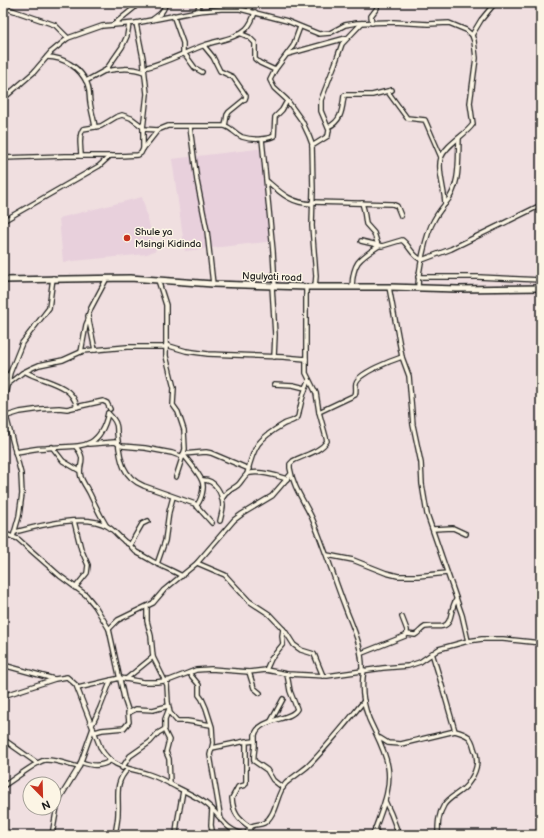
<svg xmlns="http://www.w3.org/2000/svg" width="544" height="838" viewBox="0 0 544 838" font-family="'Balsamiq Sans',sans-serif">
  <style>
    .built { fill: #e8d0dc }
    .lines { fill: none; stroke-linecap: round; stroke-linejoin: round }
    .street-casing { stroke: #1c1c1c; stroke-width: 6 }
    .secondary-casing { stroke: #1c1c1c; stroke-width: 8 }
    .street { stroke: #fcf5e5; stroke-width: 3.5 }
    .secondary { stroke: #fcf5e5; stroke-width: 5 }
    .poi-dot { fill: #c8321e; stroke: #fcf5e5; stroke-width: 1.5 }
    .labels { text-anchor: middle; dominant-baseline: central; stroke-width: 3; stroke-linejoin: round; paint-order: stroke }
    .poi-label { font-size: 10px; fill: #1c1c1c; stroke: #fcf5e5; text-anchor: start }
    .street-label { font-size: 10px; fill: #1c1c1c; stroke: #fcf5e5 }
  </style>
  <rect width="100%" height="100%" fill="#f0dfe0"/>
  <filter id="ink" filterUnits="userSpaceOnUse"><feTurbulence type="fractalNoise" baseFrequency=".025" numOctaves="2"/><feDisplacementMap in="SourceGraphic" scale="8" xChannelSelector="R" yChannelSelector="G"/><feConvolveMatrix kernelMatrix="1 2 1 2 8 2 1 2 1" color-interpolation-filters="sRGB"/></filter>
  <g filter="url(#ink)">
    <!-- built -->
    <g class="built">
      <path d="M266,148l9,93 -90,10 -13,-92z"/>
      <path d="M142,197l14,53 -9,4 -84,8 -4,-44z"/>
    </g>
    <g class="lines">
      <!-- street casing -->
      <g class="street-casing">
        <g id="street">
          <path d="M3,7l52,18 13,13"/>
          <path d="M198,11l1,-8"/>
          <path d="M249,11l2,-8"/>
          <path d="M173,15l10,28v11"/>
          <path d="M153,19c6,-4 12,-8 12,-16"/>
          <path d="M372,23l-1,-7 6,-8v-5"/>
          <path d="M113,25l21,-17"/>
          <path d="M300,27l-7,19 -18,24 -5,10 4,8 13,12 15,21 7,15 3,8 1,46 -1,36 4,50 -1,11"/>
          <path d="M239,33l10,4 6,6v16l5,4 15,7"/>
          <path d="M472,35l9,-15 14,-17"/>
          <path d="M204,46l9,11 7,14 13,6 13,19 -1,3 -16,13 -2,3 -2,11"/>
          <path d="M184,53l11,15 7,4"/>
          <path d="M288,54l58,-16"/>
          <path d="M47,57c17,0 33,11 40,26 3,7 2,13 3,19 1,8 4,17 5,25"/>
          <path d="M144,68c22,-5 41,-16 61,-23 14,-5 30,-6 41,-16 5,-5 7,-10 9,-17"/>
          <path d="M105,71c13,-2 26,-4 39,1"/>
          <path d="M86,81l20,-11 16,-23 5,-11 2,-12"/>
          <path d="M388,92l19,26 18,2 16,37"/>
          <path d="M3,99l31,-27 17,-20 17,-14 34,-12 34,-3 62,-12 23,-2h19l47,12 32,13 11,-1 15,-8 12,-2 36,-1 35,2 21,-1 17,7 6,5 2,6 2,17 -6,45 3,21c-7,11 -27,20 -32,34 -4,11 4,33 4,46 -4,5 -8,10 -11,16 -8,13 -16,52 -16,68"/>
          <path d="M190,127l7,54 10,50 6,53"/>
          <path d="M328,127c14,-6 14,-18 16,-31l1,-1h27l20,-5"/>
          <path d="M143,129l15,1 10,-4h57c7,2 10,8 17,11 9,3 24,3 32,-1l1,-19 7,-7 5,-9"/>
          <path d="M262,139l11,112 2,35"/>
          <path d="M312,146l16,-10 1,-6 -8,-19v-11l14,-36 7,-20 20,-21"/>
          <path d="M143,149l15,-19"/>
          <path d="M81,156c0,-8 -3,-20 2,-27l18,-3 15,-9 6,-2 9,3 12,9"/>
          <path d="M3,158l62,-2h55l18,-1 3,-2 2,-4v-20l4,-35 -4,-36 -7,-35"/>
          <path d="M267,181c15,13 24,22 45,23"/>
          <path d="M312,202l80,2 5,2 4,10"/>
          <path d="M362,203l2,7 2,14 8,9 4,12"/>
          <path d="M445,204c16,-18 13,-44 14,-66"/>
          <path d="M3,221l96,-55 11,-10"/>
          <path d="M361,241l21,5 20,-6c8,6 10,16 20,20l29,-11 90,-44"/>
          <path d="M418,277h60l63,3"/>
          <path d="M158,280l8,25v51l8,32 -1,17 5,7 6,18 1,19 -9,28"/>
          <path d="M272,286l3,49 -1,22"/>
          <path d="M306,287v86l10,20 3,19 8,29c-7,11 -23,14 -34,20l-3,3v4c3,19 14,33 22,50 12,28 21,57 32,86 8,22 19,42 18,67"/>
          <path d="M352,287c1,-25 7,-28 27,-41"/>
          <path d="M389,287l13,70 7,19 4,49 8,38 1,21 5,30 35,101 6,26"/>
          <path d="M166,345l20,6 22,3 75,3 23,2"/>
          <path d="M95,350l-7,-34 3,-8 16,-30"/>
          <path d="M81,352l5,-27 3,-7"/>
          <path d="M3,371l6,8"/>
          <path d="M26,372c17,10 46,11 51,35"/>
          <path d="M274,384l19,1 12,3"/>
          <path d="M7,385l15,-12 10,-5 7,-3 24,-5 20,-9 44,-4h39"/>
          <path d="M319,412l36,-17c2,-4 0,-8 1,-12 2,-10 37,-23 46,-26"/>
          <path d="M108,413c3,3 7,7 8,11 1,2 1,6 1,9 3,23 3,43 27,53l51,18 17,19"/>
          <path d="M7,416l13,-4 21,-3 18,-1 8,1 36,-8 4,2 3,6"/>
          <path d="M89,444l26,-2 7,4 23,2 27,5 11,4"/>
          <path d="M52,447l11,14 17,10"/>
          <path d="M76,447c12,14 1,17 5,30 2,6 6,11 9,17 5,11 10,21 16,31"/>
          <path d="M15,452c10,-1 20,-4 31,-4 32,-3 53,5 62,-35"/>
          <path d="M247,474c7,-29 11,-35 37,-50 4,-2 11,-3 14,-7 1,-3 1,-7 2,-9 2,-10 5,-19 9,-27"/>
          <path d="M202,480c13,-1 20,13 21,25 0,5 -2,11 -3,16"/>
          <path d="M222,499c5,-9 8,-8 16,-14 3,-3 5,-7 8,-10 8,-6 32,1 41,4"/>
          <path d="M196,506c5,-5 9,-18 6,-25 -3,-8 -13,-19 -19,-27l23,-2 5,1 38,16"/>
          <path d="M74,521l7,28 7,16 -1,8 -12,15"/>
          <path d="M433,529l20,-1 13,6"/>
          <path d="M15,532c23,-6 70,-19 92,-6 7,4 10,9 16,14 2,3 5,3 7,5 2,3 4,5 6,7 6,3 11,6 16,9 10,6 20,9 30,15"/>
          <path d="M3,533l15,6 42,37 26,19 9,11 14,23 15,69 5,15"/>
          <path d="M13,537l6,-21 3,-22 -1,-20 -16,-62v-17l5,-22 12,-30 27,-35 4,-30"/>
          <path d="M130,545l12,-21 6,-3"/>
          <path d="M327,555l26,5 33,13 12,3h20l29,-3"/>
          <path d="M197,563l28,12 24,26 20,13 16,17 9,14 7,5 13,4 9,22"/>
          <path d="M157,564l8,-23 4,-29 4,-15"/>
          <path d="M147,607v14l4,15 2,21 14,28 1,17 2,11 7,8h10l24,4"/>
          <path d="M109,629l9,-9 35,-17 11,-13 33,-27 37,-43 8,-6 30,-18 19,-22"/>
          <path d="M407,634l8,1c4,-2 6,-6 10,-8 8,-2 20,3 24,-6 3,-7 3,-15 7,-21"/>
          <path d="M362,653l43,-17 2,-2v-4l-5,-13"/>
          <path d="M432,653l8,26 15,52c4,1 10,3 14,6 3,3 4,7 5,11 6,14 2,25 -7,37 -6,8 -17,11 -23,20 -6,10 -6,19 -6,30"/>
          <path d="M3,665l51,14"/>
          <path d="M266,670l5,-11 12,-15 -1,-8 1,-7"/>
          <path d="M364,670c-3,16 -1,34 5,49 7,16 16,30 19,48 4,24 -8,46 -15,68"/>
          <path d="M249,672l5,16 6,5"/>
          <path d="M189,673l10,12v10l3,4 4,9 6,19 1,16 -3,12 11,65"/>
          <path d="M126,679l27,-22"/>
          <path d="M78,688l42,-10 23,4h14l13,-2 26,-10 15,-1 38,3 17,-2 21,4 40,2 56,-8 25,-2 12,-4 19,-13 29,-8 14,-2h21l38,4"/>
          <path d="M3,696l52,-17 12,-2 9,8 25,64c12,20 27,18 47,25 9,3 19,8 28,13 10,5 26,12 34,20 14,13 14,22 35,28l7,-9c4,-2 8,-1 12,-3 13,-8 12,-30 22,-40 7,-6 15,-11 22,-17 20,-20 38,-43 56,-65"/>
          <path d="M271,721l12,-22"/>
          <path d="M92,725l8,-17 11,-28"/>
          <path d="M164,730l5,10 -3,12 3,7 1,25"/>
          <path d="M95,732l7,-2 22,-2 5,-6 -1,-9 8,-4 17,1 15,-4"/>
          <path d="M380,738l8,5 13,1 54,-13"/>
          <path d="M3,739l34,24"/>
          <path d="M212,748l34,-7"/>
          <path d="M81,762c11,4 19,5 29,-1"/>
          <path d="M122,768l8,-12 20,-14 8,-9 7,-4v-10l4,-10"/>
          <path d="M3,786c9,-5 34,-25 42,-26 11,-1 23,5 34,7"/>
          <path d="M283,788l-10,-8 -6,-10 -13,-9c-1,-6 1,-11 1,-16 0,-3 0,-7 0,-10 4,-17 36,-14 42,-26l-7,-18 -3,-17"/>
          <path d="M385,801l6,13 8,21"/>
          <path d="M212,809l-1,16 2,10"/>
          <path d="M250,827c-12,-8 -17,-14 -18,-29l6,-11 7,-2 1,-2v-41l9,-1"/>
          <path d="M375,828l3,7"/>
          <path d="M52,835l6,-34 21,-34 14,-39"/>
          <path d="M115,835c1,-7 3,-15 3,-22 1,-18 -4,-30 10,-44"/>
          <path d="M176,835l1,-11 6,-33"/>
        </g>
      </g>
      <!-- secondary casing -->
      <g class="secondary-casing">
        <path id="secondary" d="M3,280l127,-2 83,6 93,3h83l69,2 83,-1"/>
      </g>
      <!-- street -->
      <use href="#street" class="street"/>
      <!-- secondary -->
      <use href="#secondary" class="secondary"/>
    </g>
  </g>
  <!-- markers -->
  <circle class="poi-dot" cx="127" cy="238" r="4"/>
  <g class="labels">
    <!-- poi labels -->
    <g class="poi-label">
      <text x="135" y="232">Shule ya<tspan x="135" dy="12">Msingi Kidinda</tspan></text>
    </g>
    <!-- street labels -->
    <g class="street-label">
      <text transform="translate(272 277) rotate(2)">Ngulyati road</text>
    </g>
  </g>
  <!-- margin -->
  <rect width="544" height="838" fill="none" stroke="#fcf5e5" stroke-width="16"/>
  <rect x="8" y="8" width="528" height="822" fill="none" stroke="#1c1c1c" stroke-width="1.5" filter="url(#ink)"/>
  <!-- north arrow -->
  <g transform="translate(42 796) rotate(157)"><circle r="19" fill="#fcf5e5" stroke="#a29e95"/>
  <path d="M0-3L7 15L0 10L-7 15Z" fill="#c8321e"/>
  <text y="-6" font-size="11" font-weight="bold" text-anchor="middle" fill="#1c1c1c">N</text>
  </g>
</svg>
